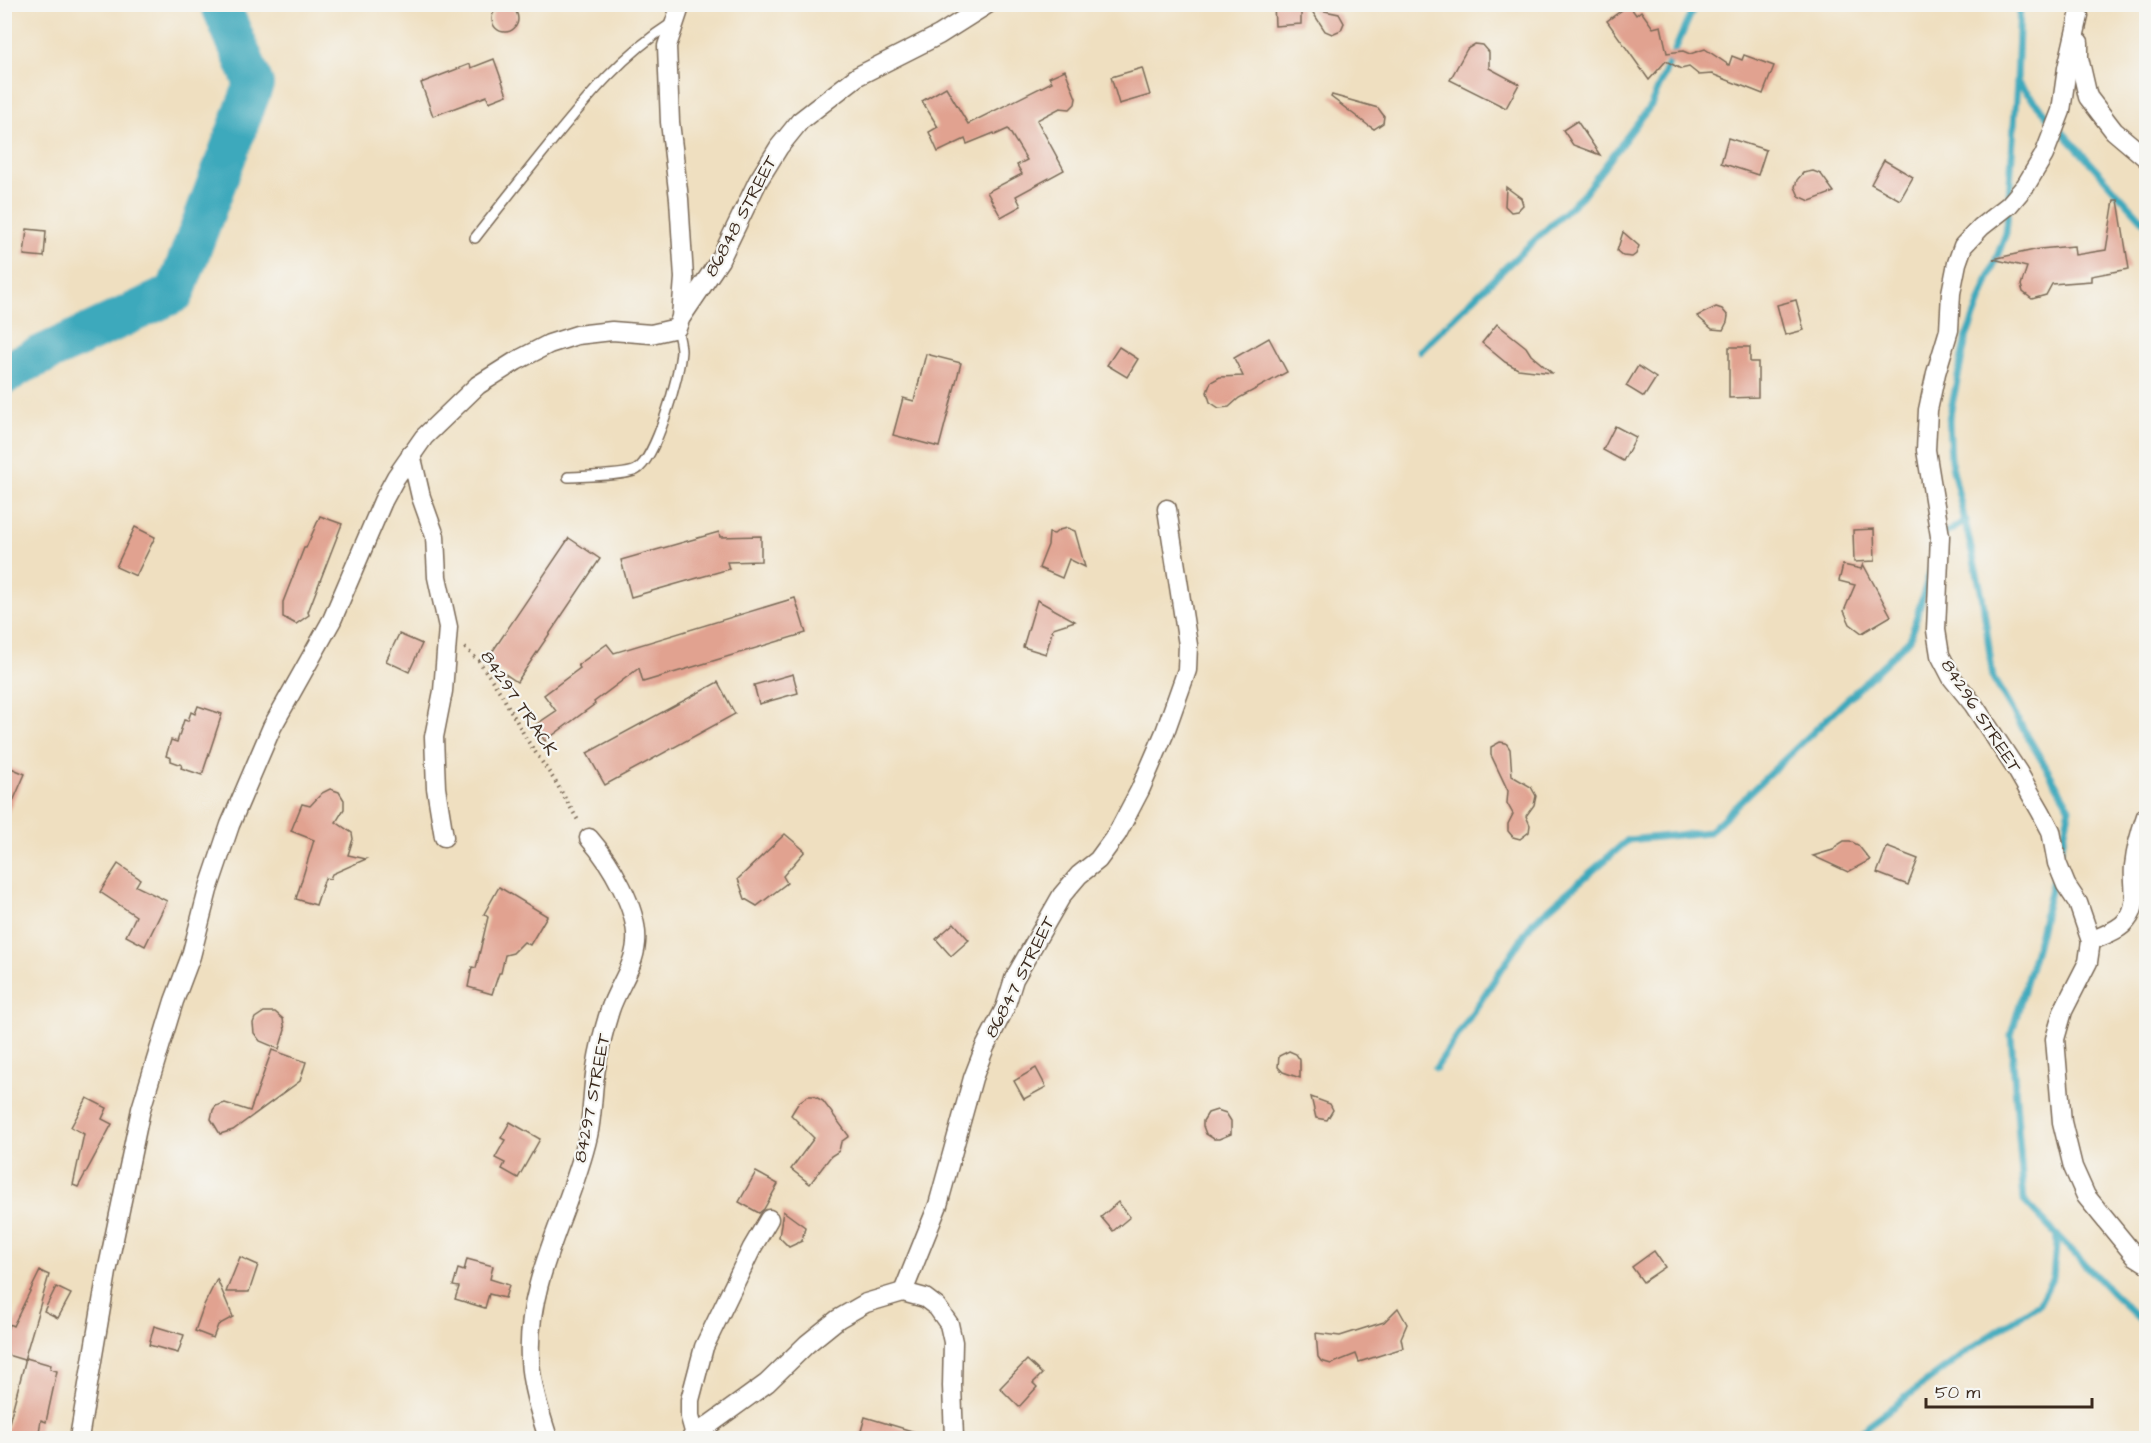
<svg xmlns="http://www.w3.org/2000/svg" width="2151" height="1443" viewBox="0 0 2151 1443" font-family="'Architects Daughter',sans-serif">
  <style>
    .lines { fill: none; stroke-linecap: round; stroke-linejoin: round }
    .stream { stroke: #3da9bc; stroke-width: 7 }
    .river { stroke: #3da9bc; stroke-width: 40 }
    .building { fill: #e1a290 }
    .service-casing { stroke: #7a6957; stroke-width: 12 }
    .minor-casing { stroke: #7a6957; stroke-width: 21 }
    .path { stroke: #7a6957; stroke-width: 4; stroke-dasharray: 1.5 4.5; stroke-linecap: butt }
    .service { stroke: #fff; stroke-width: 9 }
    .minor { stroke: #fff; stroke-width: 18 }
    .labels { text-anchor: middle; dominant-baseline: central; stroke-width: 4.5; stroke-linejoin: round; paint-order: stroke }
    .street-label { font-size: 18px; fill: #3b2a1e; stroke: #f6f6f2 }
  </style>
  <rect width="100%" height="100%" fill="#f6f6f2"/>
  <filter id="ink" filterUnits="userSpaceOnUse"><feTurbulence type="fractalNoise" baseFrequency=".0167" numOctaves="2"/><feDisplacementMap in="SourceGraphic" scale="12" xChannelSelector="R" yChannelSelector="G"/><feConvolveMatrix kernelMatrix="1 2 1 2 8 2 1 2 1" color-interpolation-filters="sRGB"/></filter>
  <filter id="wash" filterUnits="userSpaceOnUse"><feTurbulence type="fractalNoise" baseFrequency=".008" numOctaves="4" result="noise"/><feDisplacementMap in="SourceGraphic" scale="24" xChannelSelector="R" yChannelSelector="G"/><feGaussianBlur stdDeviation="1.35" result="paint"/><feColorMatrix in="noise" values="0 0 0 0 0 0 0 0 0 0 0 0 0 0 0 0 0 1.4 0 .05"/><feComposite in="paint" operator="in"/></filter>
  <g filter="url(#wash)">
    <rect width="100%" height="100%" fill="#efdfc0"/>
    <g class="lines">
      <!-- stream -->
      <g class="stream">
        <path d="M2017,82l129,142"/>
        <path d="M2009,197l8,-115 3,-78"/>
        <path d="M2008,211l-2,22 -40,105 -17,81 2,42 31,134 11,83 77,130 -9,41"/>
        <path d="M1420,351l88,-86 74,-69 69,-91 44,-101"/>
        <path d="M1942,535l24,-14"/>
        <path d="M2055,871l-18,74 -26,90 13,166 89,93 33,31"/>
        <path d="M1436,1068l96,-145 96,-83 81,-8 201,-193 22,-74"/>
        <path d="M1851,1438l129,-96 59,-38 14,-27 4,-42"/>
      </g>
      <!-- river -->
      <path class="river" d="M4,375l16,-10 155,-72 79,-209 -34,-80"/>
    </g>
    <g id="blocks">
      <!-- building -->
      <g class="building">
        <path d="M1274,4h27v20l-26,2z"/>
        <path d="M1629,5l7,10 5,-4 12,17 8,-2 6,27 16,-2 7,3 15,-5 24,16 3,-9 10,4 2,-5 30,11 -11,28 -51,-20 -13,1 -10,-8 -8,2 -15,-8 -17,19 -42,-59z"/>
        <circle cx="505" cy="19" r="13"/>
        <path d="M1310,8l29,6 5,9 -3,7 -9,4 -7,-3z"/>
        <path d="M1475,44l8,1 6,7v16l30,16 -13,24 -56,-28 17,-31z"/>
        <path d="M494,59l13,36 -18,7 -2,-6 -54,20 -12,-33 49,-19 1,4z"/>
        <path d="M1142,68l8,27 -31,9 -8,-27z"/>
        <path d="M1065,70l11,28 -1,6 -5,5 -10,-1 -23,12 27,50 -48,26 5,10 -20,11 -14,-25 35,-18 -5,-9 10,-5 -19,-31 -13,6 -1,-2 -27,11 -2,-5 -27,13 -9,-20 9,-5 -16,-26 24,-14 22,37 84,-42 -3,-5z"/>
        <path d="M1332,95l46,13 6,8 -1,7 -9,6 -5,-3 -38,-29z"/>
        <path d="M1577,121l23,34 -27,-10 -10,-15z"/>
        <path d="M1728,138l38,12 -8,25 -37,-12z"/>
        <path d="M1884,160l29,17 -13,23 -29,-16z"/>
        <path d="M1813,171l8,3 13,18 -24,9 -11,-5 -4,-9 2,-7 6,-7z"/>
        <path d="M1506,187l15,11 2,7 -6,6 -6,1 -6,-6z"/>
        <path d="M2114,200h4l11,69 -38,7v5l-39,3 -6,11 -14,4 -9,-7 -2,-7 6,-18 -34,-8 46,-10 35,-3 1,9 31,-5z"/>
        <path d="M27,229l19,2 -2,26 -20,-2z"/>
        <path d="M1623,232l16,14 -3,8 -4,3 -9,-1 -6,-5z"/>
        <path d="M1796,300l8,30 -19,5 -8,-30z"/>
        <path d="M1716,307l6,2 6,7 -1,6 -4,8 -11,-1 -15,-13z"/>
        <path d="M1497,324l29,23 5,8 21,18 -34,-4 -13,-7 -23,-19z"/>
        <path d="M1269,338l18,34 -48,26 -10,9 -10,1 -9,-6 -3,-10 4,-10 9,-5 23,-1 -9,-18z"/>
        <path d="M1119,347l19,12 -11,18 -20,-12z"/>
        <path d="M1729,347h21v15h8v35l-29,1z"/>
        <path d="M926,354l35,9 -22,84 -46,-12 10,-37 11,3z"/>
        <path d="M1638,366l18,12 -12,19 -18,-11z"/>
        <path d="M1615,426l21,11 -13,24 -20,-11z"/>
        <path d="M320,516l22,8 -34,88 1,3 -13,9 -13,-7v-15l21,-54h2z"/>
        <path d="M135,527l20,10 -19,39 -20,-9z"/>
        <path d="M1067,528l8,3 10,36 -16,-8 -7,19 -23,-10 9,-23 1,-12 5,1 5,-4z"/>
        <path d="M1874,529l1,32 -21,1 -1,-32z"/>
        <path d="M719,532l1,5 41,-1v25l-34,1 2,7 -98,28 -10,-37z"/>
        <path d="M569,538l31,21 -83,123 -31,-21z"/>
        <path d="M1863,564l28,52 -29,17 -12,-9 -6,-13 11,-26 -16,-4 4,-16 18,4z"/>
        <path d="M795,598l11,35 -163,49 -4,-14 -45,34 1,2 -50,37 -11,-15 22,-15 -12,-16 36,-27 -2,-3 29,-21 7,9z"/>
        <path d="M1037,600l38,21 -22,7 -7,26 -23,-7z"/>
        <path d="M399,634l23,10 -13,28 -23,-11z"/>
        <path d="M793,674l5,19 -39,11 -5,-19z"/>
        <path d="M718,682l17,32 -130,71 -18,-32z"/>
        <path d="M198,706l24,8 -20,61 -21,-7 1,-3 -11,-4v-3l-5,-2 5,-16 6,2 7,-22 4,1 3,-9 4,2z"/>
        <path d="M1500,742l6,1 4,6 2,27 19,11 5,9 -2,9 -8,11 4,9 -1,7 -9,7 -7,-2 -5,-6v-7l5,-10 -6,-11 1,-12 -17,-36v-8z"/>
        <path d="M4,765l21,9 -21,48z"/>
        <path d="M330,789l9,3 5,8v9l-8,13 16,11 1,6 -5,16 18,4 -34,15 -2,5 -5,-1 -9,27 -20,-6 18,-59 -23,-9 11,-27 8,2 12,-13z"/>
        <path d="M785,834l20,17 -22,25 4,7 -30,23 -12,-7 -7,-20z"/>
        <path d="M1844,841h6l8,4 12,15 -22,12 -35,-16 20,-6 3,-4z"/>
        <path d="M1887,847l31,12 -10,26 -31,-12z"/>
        <path d="M118,864l22,15 -4,7 31,15 -22,45 -19,-10 10,-20 -36,-24z"/>
        <path d="M499,887l48,29 -17,29 -6,-3 -11,11 -8,2 -4,18h-2l-7,21 -24,-7 4,-20 4,1 12,-51 -4,-3z"/>
        <path d="M954,923l15,17 -18,16 -15,-17z"/>
        <path d="M264,1012h11l8,7 2,11 -6,19 -19,-8 -6,-8 -1,-10 2,-5z"/>
        <path d="M272,1050l34,12 -6,19 -67,49 -13,4 -9,-15 2,-9 3,-4 9,-3 25,8z"/>
        <path d="M1289,1051l7,3 4,6v18l-17,-6 -5,-5 1,-11z"/>
        <path d="M1036,1068l10,19 -22,12 -10,-18z"/>
        <path d="M808,1096h6l9,5 26,35 -8,6 -2,9 -8,5 -21,28 -19,-15 23,-31 -23,-23 8,-13z"/>
        <path d="M1311,1097l19,7 3,6 -6,10 -11,-2z"/>
        <path d="M87,1098l20,10 -5,11 10,5 -34,63 -5,-2 11,-51 -13,-7z"/>
        <path d="M1217,1110l9,3 5,8v13l-12,5h-5l-8,-5 -3,-8v-5l5,-8z"/>
        <path d="M510,1122l30,17 -22,39 -16,-9 3,-6 -10,-5 10,-18 -4,-2z"/>
        <path d="M756,1172l22,12 -14,25 -5,4 -20,-11z"/>
        <path d="M1118,1202l12,15 -17,14 -12,-14z"/>
        <path d="M783,1211l22,16 -3,14 -13,6 -10,-10z"/>
        <path d="M1654,1251l11,16 -22,15 -11,-15z"/>
        <path d="M240,1257l18,8 -9,27h-23z"/>
        <path d="M467,1259l26,7 -3,13 19,6 -4,13 -16,-4 -4,14 -30,-9 4,-12 -6,-1 5,-17 6,2z"/>
        <path d="M40,1271l9,4 -25,85 -20,-6v-15l5,-15 4,2z"/>
        <path d="M217,1279l16,38 -15,8 -5,13 -18,-7 9,-26z"/>
        <path d="M56,1287l15,7 -13,24 -14,-7z"/>
        <path d="M1398,1308l9,16 -6,14 2,10 -44,14 -3,-8 -25,10 -10,-3 -3,-4 -2,-24 24,3 44,-14z"/>
        <path d="M154,1326l30,9 -6,18 -29,-8z"/>
        <path d="M26,1358l25,7 -1,4 7,2 -11,51 -5,-2 -3,18h-33z"/>
        <path d="M1027,1360l15,14 -9,9 4,4 -18,20 -19,-19z"/>
        <path d="M865,1417l57,17 -1,4h-62z"/>
      </g>
    </g>
  </g>
  <g filter="url(#ink)">
    <use href="#blocks" fill-opacity="0" stroke="#7a6957" stroke-width="1.5"/>
    <g class="lines">
      <!-- service casing -->
      <g class="service-casing">
        <g id="service">
          <path d="M475,238c25,-32 51,-65 77,-97 36,-44 71,-87 120,-118"/>
          <path d="M568,477c14,-1 57,-1 68,-7 20,-11 44,-96 45,-119 0,-8 -3,-16 -4,-23"/>
        </g>
      </g>
      <!-- minor casing -->
      <g class="minor-casing">
        <g id="minor">
          <path d="M2079,16l-12,52 -6,43 -17,44 -18,30 -17,20 -28,22 -18,19 -6,17 -6,30 -2,37 -13,43 -8,37 -2,40 14,86 -4,94 4,25 12,23 21,26 45,68 23,40 10,19 6,32 9,22 12,18 13,38 -3,21 -25,49 -8,28 7,83 11,45 13,29 49,60 11,7"/>
          <path d="M2079,42v16l9,39 26,34 32,27"/>
          <path d="M682,316l38,-56 38,-79 21,-34 21,-26 58,-45 81,-41 49,-31"/>
          <path d="M411,454l10,43 14,39 2,41 11,50 -5,64 -9,46 2,51 8,49"/>
          <path d="M2091,941c12,-6 28,-10 36,-21 13,-16 5,-36 7,-54 2,-18 6,-33 12,-50"/>
          <path d="M903,1292l35,-87 35,-127 12,-31 20,-39 9,-29 48,-84 17,-20 19,-15 19,-26 23,-44 25,-58 22,-62 1,-25 -21,-136"/>
          <path d="M695,1435l-5,-18v-17l14,-53 48,-99 17,-29"/>
          <path d="M79,1438l28,-166 34,-163 33,-108 17,-45 17,-66 22,-65 42,-98 60,-107 51,-119 13,-24 28,-40 54,-52 38,-24 33,-17 28,-9 35,-4 39,3 26,-6 4,-11 3,-39 -5,-79 -9,-77 -3,-76 14,-42"/>
          <path d="M548,1438c-8,-25 -17,-53 -18,-79 -4,-81 41,-148 58,-223 5,-22 4,-46 8,-68 3,-19 8,-39 14,-58 7,-22 24,-42 26,-67 3,-33 -26,-81 -47,-105"/>
          <path d="M691,1438l76,-55 40,-39 31,-25 28,-16 37,-11 22,6 12,9 12,17 4,18 -1,44 2,52"/>
        </g>
      </g>
      <!-- path -->
      <path class="path" d="M465,648l14,13 23,34 25,45 28,41 24,41"/>
      <!-- service -->
      <use href="#service" class="service"/>
      <!-- minor -->
      <use href="#minor" class="minor"/>
    </g>
  </g>
  <g class="labels">
    <!-- street labels -->
    <g class="street-label">
      <text transform="translate(741 216) rotate(-62)">86848 STREET</text>
      <text transform="translate(519 703) rotate(56)">84297 TRACK</text>
      <text transform="translate(1981 716) rotate(57)">84296 STREET</text>
      <text transform="translate(1020 977) rotate(-63)">86847 STREET</text>
      <text transform="translate(592 1098) rotate(-79)">84297 STREET</text>
    </g>
  </g>
  <!-- margin -->
  <rect width="2151" height="1443" fill="none" stroke="#f6f6f2" stroke-width="24"/>
  <!-- scale -->
  <path d="M1926 1398v9h166v-9" fill="none" stroke="#3b2a1e" stroke-width="3"/>
  <text x="1935" y="1398" font-size="18" fill="#3b2a1e" stroke="#f6f6f2" stroke-width="4.5" paint-order="stroke">50 m</text>
</svg>
